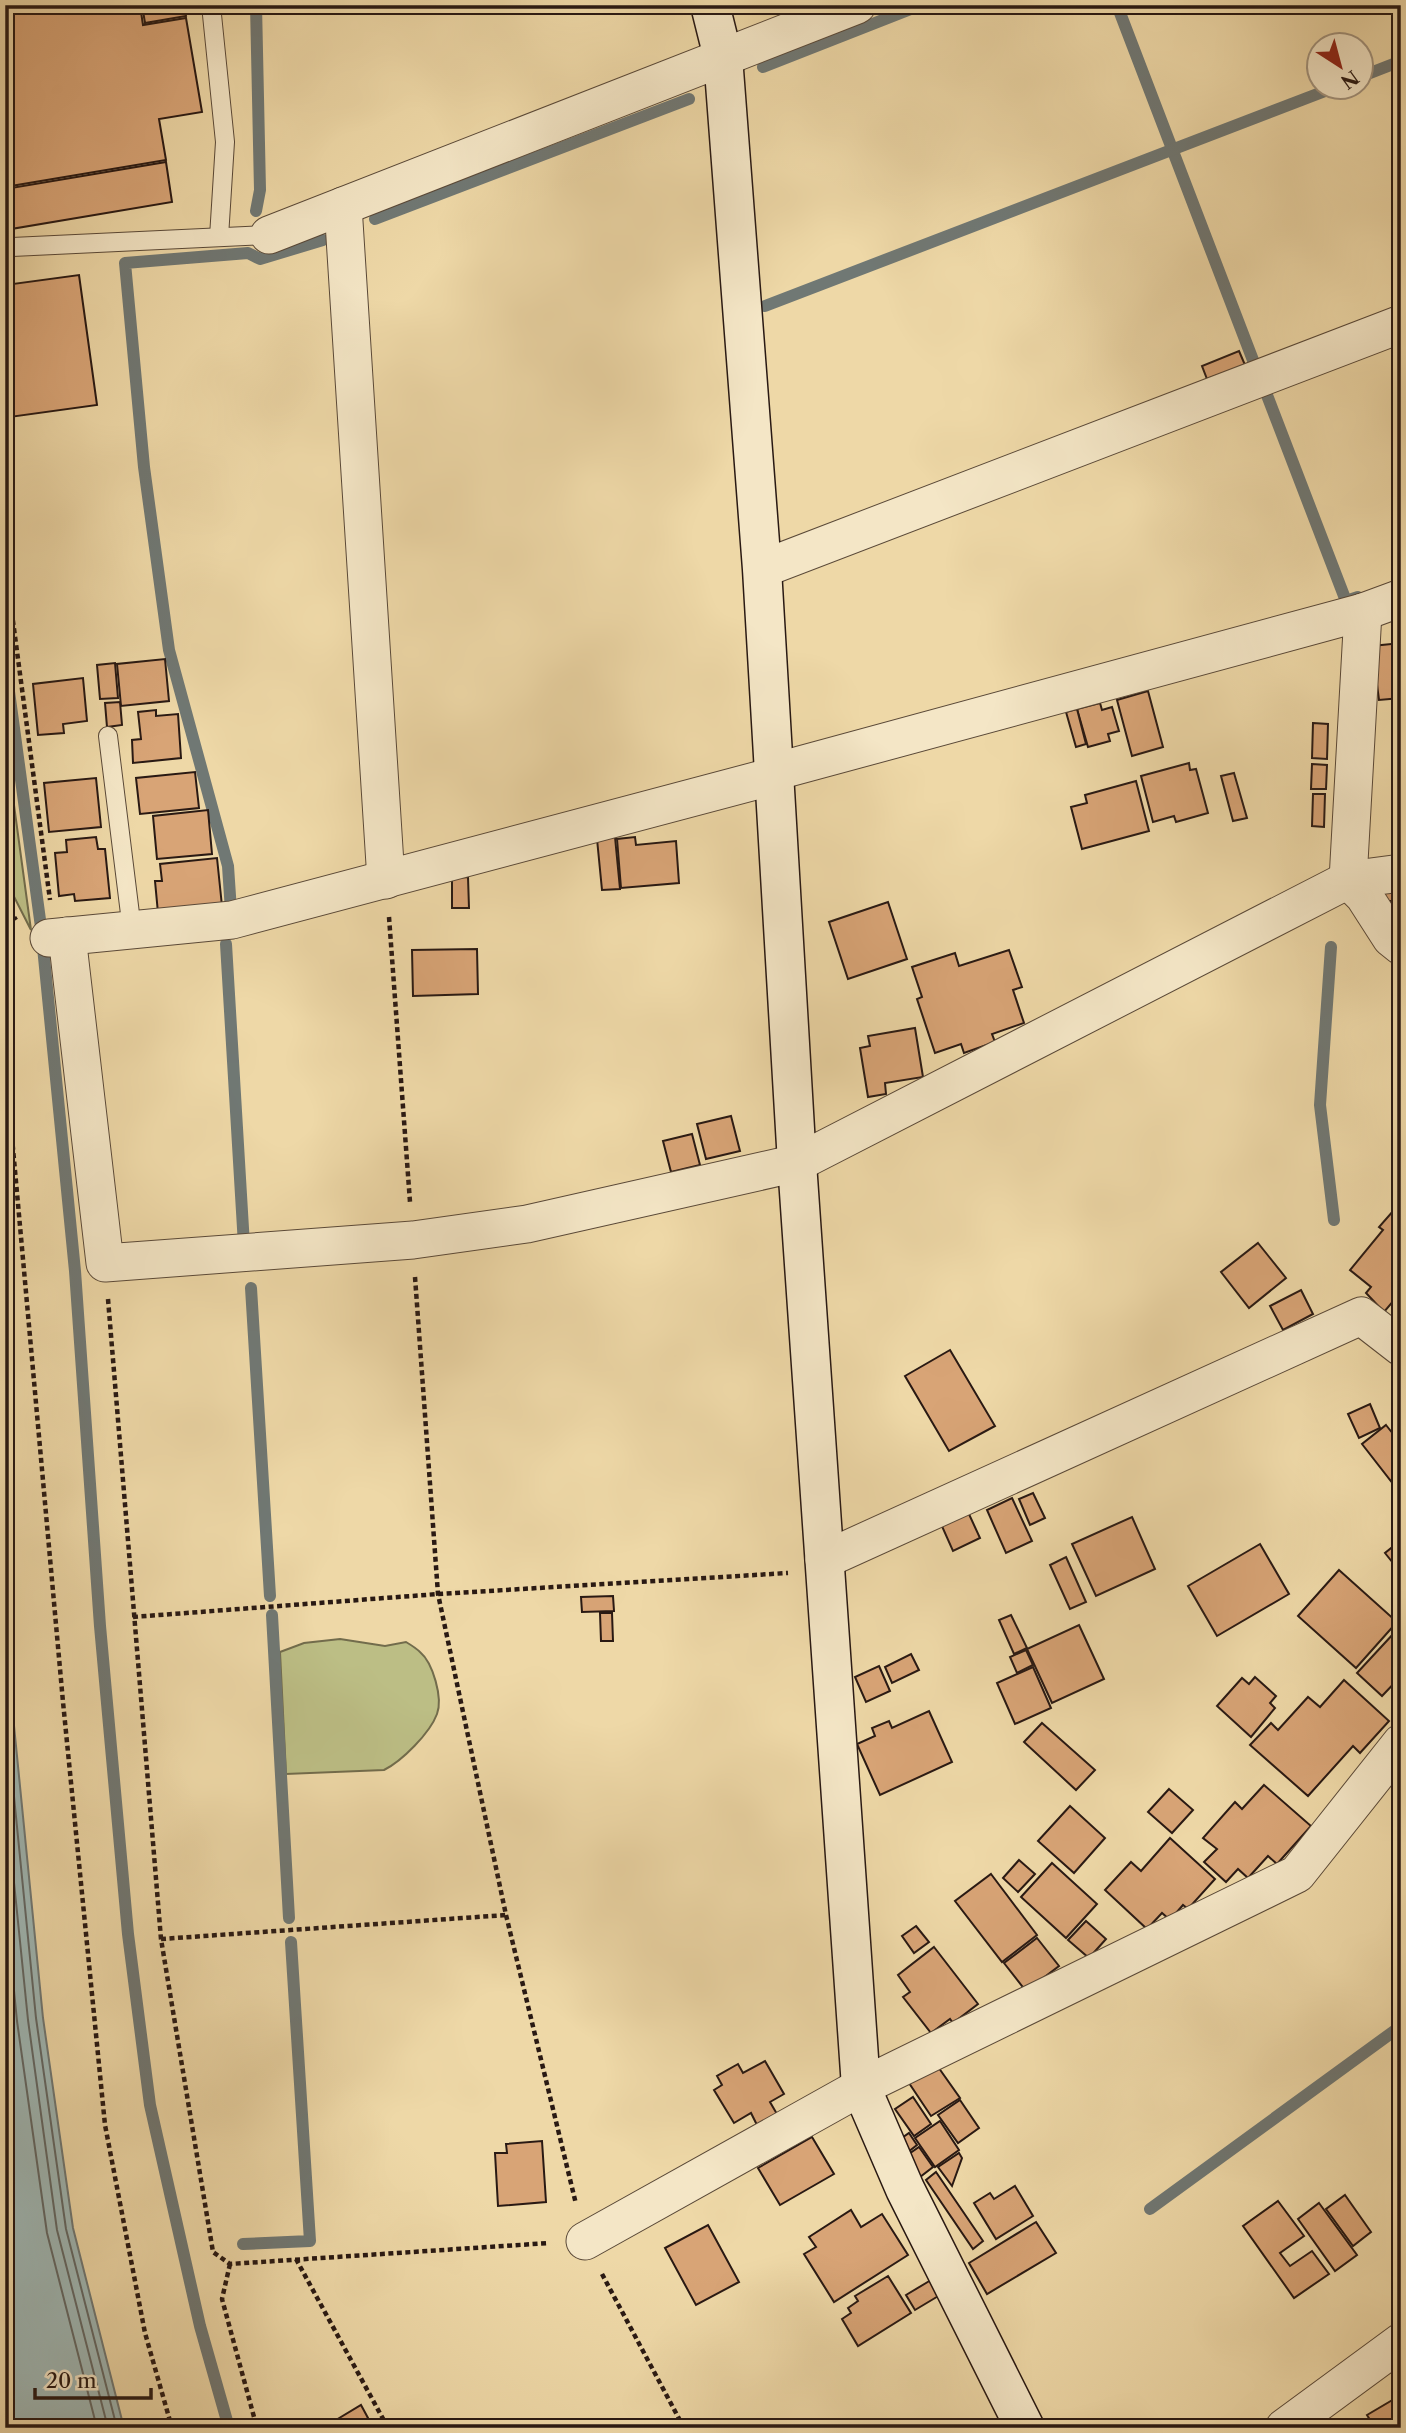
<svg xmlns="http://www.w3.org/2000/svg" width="1406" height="2433" viewBox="0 0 1406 2433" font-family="'Libre Caslon Text',serif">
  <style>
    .green { fill: #bcbe85; stroke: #726c4c; stroke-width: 2 }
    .water { fill: #9fb7b4; stroke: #707874; stroke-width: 2 }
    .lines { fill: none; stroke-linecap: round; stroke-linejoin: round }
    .shore { stroke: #646864; stroke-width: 2 }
    .stream { stroke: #707874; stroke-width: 12 }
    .building { fill: #d8a476; stroke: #291913; stroke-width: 2 }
    .lane-casing { stroke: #5a4938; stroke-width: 20 }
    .street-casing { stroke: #5a4938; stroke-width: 39 }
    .secondary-casing { stroke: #291913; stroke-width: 41 }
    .path { stroke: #291913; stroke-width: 4.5; stroke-dasharray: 5 3.5; stroke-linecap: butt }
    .lane { stroke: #f4e6c6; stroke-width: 18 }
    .street { stroke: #f4e6c6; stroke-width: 37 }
    .secondary { stroke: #f4e6c6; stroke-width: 38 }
  </style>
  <rect width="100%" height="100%" fill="#eed8a7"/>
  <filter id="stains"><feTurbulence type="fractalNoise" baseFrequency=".00286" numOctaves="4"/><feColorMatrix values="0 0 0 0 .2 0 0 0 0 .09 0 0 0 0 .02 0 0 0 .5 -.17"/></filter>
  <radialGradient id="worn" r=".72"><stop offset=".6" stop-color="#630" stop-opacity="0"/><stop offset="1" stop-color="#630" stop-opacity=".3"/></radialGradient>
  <!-- green -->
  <g class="green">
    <path d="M5,739l26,191 -26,-51z"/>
    <path d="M340,1639l45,7 21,-4c5,3 10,6 14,10 13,11 23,46 17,62 -7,19 -35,47 -53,56l-98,4 -6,-122 24,-9z"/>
  </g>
  <!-- water -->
  <path class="water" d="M5,1635l38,383 30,210 51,200 -119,-1z"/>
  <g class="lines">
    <!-- shore -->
    <g class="shore">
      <path d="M5,1706l31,312 30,211 51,199"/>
      <path d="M5,1794l23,226 29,210 51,198"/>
      <path d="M5,1900l12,121 30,212 50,195"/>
    </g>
    <!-- stream -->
    <g class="stream">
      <path d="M256,5l4,185 -4,21"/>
      <path d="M1117,5l139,363"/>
      <path d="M763,67l158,-62"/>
      <path d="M1360,77l41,-16"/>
      <path d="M375,219l314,-120"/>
      <path d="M765,306l568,-218"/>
      <path d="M1265,390l81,211 12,-4"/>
      <path d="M5,662l36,265 34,344 25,355 28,308 22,171 50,221 29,102"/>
      <path d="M231,911l-3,-45 -59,-216 -25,-183 -19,-204 123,-10 12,6 63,-19"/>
      <path d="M226,944l18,301"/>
      <path d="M1331,947l-11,158 14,115"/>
      <path d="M251,1288l19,308"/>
      <path d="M272,1615l17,303"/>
      <path d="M1150,2209l251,-183"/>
      <path d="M243,2244l67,-3 -19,-299"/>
    </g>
  </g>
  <!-- building -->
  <g class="building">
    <path d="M5,5h135l3,20 43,-7 16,94 -43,7 7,41 -161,27z"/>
    <path d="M142,5h42l2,11 -41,7z"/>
    <path d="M166,162l6,40 -161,27 -6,-40z"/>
    <path d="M79,275l18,130 -87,12 -5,-31v-101z"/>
    <path d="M1239,351l6,14 -38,14 -5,-13z"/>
    <path d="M1401,643v55l-22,2 -7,-54z"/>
    <path d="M165,659l4,42 -48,5 -4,-42z"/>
    <path d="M115,663l3,35 -18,1 -3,-34z"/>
    <path d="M83,678l4,43 -24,3 1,9 -26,2 -5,-51z"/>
    <path d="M1148,691l15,56 -31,9 -15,-56z"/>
    <path d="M120,702l2,23 -15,2 -2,-24z"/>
    <path d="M1100,703l2,7 10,-3 7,24 -11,3 2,7 -22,6 -11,-38z"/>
    <path d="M1077,709l9,35 -10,3 -10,-35z"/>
    <path d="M156,710v6l22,-2 3,44 -48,5 -1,-23 9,-1 -3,-27z"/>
    <path d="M1313,723l15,1 -1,35 -15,-1z"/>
    <path d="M1189,763l1,7 6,-1 12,44 -32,9 -2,-6 -21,6 -12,-46z"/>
    <path d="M1312,764l15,1 -1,24h-15z"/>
    <path d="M195,772l4,36 -59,6 -4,-36z"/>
    <path d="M1234,773l13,45 -14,3 -12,-45z"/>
    <path d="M96,778l5,49 -52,5 -5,-49z"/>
    <path d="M1136,781l13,50 -67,18 -11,-42 16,-4 -2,-8z"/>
    <path d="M1313,794h12l-1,33 -12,-1z"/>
    <path d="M208,810l4,44 -55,5 -4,-43z"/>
    <path d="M96,837l2,12h7l5,49 -35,3 -1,-7 -15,2 -4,-43 12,-1 -1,-12z"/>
    <path d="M615,837l5,52 -18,1 -5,-51z"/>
    <path d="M635,837l1,8 40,-4 3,42 -58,5 -4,-49z"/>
    <path d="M217,858l5,48 -64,7 -3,-32h7l-2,-17z"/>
    <path d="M468,877l1,31h-17v-30z"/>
    <path d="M1401,883v18h-25v-17z"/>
    <path d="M888,902l19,57 -59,20 -19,-57z"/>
    <path d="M477,949l1,45 -65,2 -1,-46z"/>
    <path d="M1009,950l13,37 -9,3 11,33 -32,11 3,8 -31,11 -3,-9 -26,9 -18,-54 5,-2 -10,-30 43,-14 4,13z"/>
    <path d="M915,1028l8,49 -38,6 1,11 -18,3 -8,-49 10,-2 -2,-10z"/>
    <path d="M731,1116l9,35 -34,8 -9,-35z"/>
    <path d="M692,1134l8,31 -29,7 -8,-31z"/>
    <path d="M1401,1202v90l-17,20 -18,-19 5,-6 -21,-17 33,-40 -4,-3z"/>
    <path d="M1258,1243l28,35 -37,30 -28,-36z"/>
    <path d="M1301,1290l12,24 -30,16 -13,-24z"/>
    <path d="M950,1350l45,76 -46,25 -44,-75z"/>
    <path d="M1370,1404l10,24 -21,10 -11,-24z"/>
    <path d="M1386,1425l15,19v50l-39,-50z"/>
    <path d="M1033,1493l12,25 -15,7 -11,-26z"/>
    <path d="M1012,1498l20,43 -26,12 -19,-43z"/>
    <path d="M968,1512l12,26 -27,13 -12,-27z"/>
    <path d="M1132,1517l23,52 -59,27 -24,-52z"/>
    <path d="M1401,1540v33l-16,-20z"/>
    <path d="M1260,1544l29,50 -72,42 -29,-50z"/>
    <path d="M1066,1557l20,45 -16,7 -20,-44z"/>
    <path d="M1339,1570l58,52 -41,46 -58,-52z"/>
    <path d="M613,1596l1,15 -32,1 -1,-15z"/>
    <path d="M600,1613h12l1,28h-12z"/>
    <path d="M1011,1615l16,33 -13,6 -15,-34z"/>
    <path d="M1079,1625l25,54 -52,24 -25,-54z"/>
    <path d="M1395,1632l6,5v39l-19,20 -25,-23z"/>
    <path d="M1026,1650l7,15 -16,8 -7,-16z"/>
    <path d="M911,1654l8,16 -27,13 -7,-16z"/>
    <path d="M879,1666l11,25 -24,11 -11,-25z"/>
    <path d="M1033,1667l18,41 -36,16 -18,-41z"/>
    <path d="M1255,1677l21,19 -6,7 5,5 -24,29 -34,-31 25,-28 7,6z"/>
    <path d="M1344,1680l45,41 -29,32 -7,-7 -45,50 -58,-51 21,-22 7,7 30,-33 12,10z"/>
    <path d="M929,1711l23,51 -72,33 -23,-51 18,-8 -3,-8 17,-7 3,7z"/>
    <path d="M1042,1723l53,47 -19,20 -52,-48z"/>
    <path d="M1264,1785l47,41 -34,38 -9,-8 -20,22 -10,-9 -12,13 -22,-20 13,-13 -14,-11 32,-36 7,7z"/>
    <path d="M1169,1789l24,21 -21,23 -24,-21z"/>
    <path d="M1070,1806l35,32 -31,35 -36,-32z"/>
    <path d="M1170,1838l45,41 -27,30 -5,-4 -13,15 -8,-7 -15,16 -42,-39 26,-28 10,9z"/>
    <path d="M1019,1860l16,14 -17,18 -15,-14z"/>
    <path d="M1052,1863l45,41 -31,34 -45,-41z"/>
    <path d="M991,1874l46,61 -35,27 -47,-61z"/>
    <path d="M1086,1921l20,18 -17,19 -21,-18z"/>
    <path d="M916,1926l13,16 -15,11 -12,-17z"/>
    <path d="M1037,1938l22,28 -33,25 -22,-28z"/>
    <path d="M934,1947l44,57 -25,19 -3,-4 -19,14 -28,-36 7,-5 -12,-17z"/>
    <path d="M765,2061l19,33 -14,8 7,12 -20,11 -6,-12 -17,10 -20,-33 8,-5 -5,-9 21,-12 5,9z"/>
    <path d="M936,2064l24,34 -29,18 -22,-33z"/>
    <path d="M913,2097l18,27 -17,12 -19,-27z"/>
    <path d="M960,2100l19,28 -21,15 -20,-28z"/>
    <path d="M940,2121l19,29 -24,17 -20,-29z"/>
    <path d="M909,2133l8,12 -9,7 -9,-12z"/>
    <path d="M812,2137l22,37 -54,31 -22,-37z"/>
    <path d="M542,2141l4,61 -48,4 -3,-53h12l-1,-9z"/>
    <path d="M919,2147l14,20 -13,10 -14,-21z"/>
    <path d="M959,2153l3,5 -10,28 -14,-19z"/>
    <path d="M936,2172l47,69 -10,8 -47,-69z"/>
    <path d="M1015,2186l18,30 -37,23 -22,-36 16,-10 4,6z"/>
    <path d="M1345,2195l26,37 -18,14 -27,-37z"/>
    <path d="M1278,2201l26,35 -24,17 10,13 22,-15 17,23 -35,24 -51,-72z"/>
    <path d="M1319,2203l38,52 -22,16 -37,-52z"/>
    <path d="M851,2210l10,17 21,-13 26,41 -74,47 -30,-48 12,-7 -7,-10z"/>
    <path d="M1036,2222l20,31 -69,41 -18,-31z"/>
    <path d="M708,2225l31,57 -43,23 -31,-57z"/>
    <path d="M888,2276l23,37 -53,33 -16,-27 9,-6 -3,-5 10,-7 -3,-5z"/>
    <path d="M931,2280l9,15 -25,15 -9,-15z"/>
    <path d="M1401,2395v33h-26l-8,-13z"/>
    <path d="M361,2405l7,13 -16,10h-18l-3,-5z"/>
  </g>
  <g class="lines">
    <!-- lane casing -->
    <g class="lane-casing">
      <g id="lane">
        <path d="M211,5l14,137 -6,95"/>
        <path d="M12,247l257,-12"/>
        <path d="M108,736l24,194"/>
      </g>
    </g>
    <!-- street casing -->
    <g class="street-casing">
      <g id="street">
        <path d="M343,206l43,674"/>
        <path d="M269,235l588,-230"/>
        <path d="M762,569l639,-245"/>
        <path d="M1363,612l-15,268 16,16 27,42 10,8"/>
        <path d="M774,772l589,-160 38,-14"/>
        <path d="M67,936l38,327 308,-23 114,-16 270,-61 551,-283 53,-7"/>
        <path d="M49,938l183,-18 542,-144"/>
        <path d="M824,1560l537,-244 40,31"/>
        <path d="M585,2241l276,-154 436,-213 104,-131"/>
        <path d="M1284,2428l117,-86"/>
      </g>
    </g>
    <!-- secondary casing -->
    <g class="secondary-casing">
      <path id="secondary" d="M710,5l13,52 39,512 35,594 64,924 44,102 120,239"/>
    </g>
    <!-- path -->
    <g class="path">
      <path d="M5,561l45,339"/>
      <path d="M5,903l11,17"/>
      <path d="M389,917l21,285"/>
      <path d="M5,1060l58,642 42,423 40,208 27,95"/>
      <path d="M415,1277l23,317 68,321 70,289"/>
      <path d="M108,1299l53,640 52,313 17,12 319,-21"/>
      <path d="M133,1617l305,-23 350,-21"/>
      <path d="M161,1939l345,-24"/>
      <path d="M296,2259l92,169"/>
      <path d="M230,2264l-8,35 35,129"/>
      <path d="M602,2274l82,154"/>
    </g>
    <!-- lane -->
    <use href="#lane" class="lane"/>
    <!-- street -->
    <use href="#street" class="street"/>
    <!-- secondary -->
    <use href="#secondary" class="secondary"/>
  </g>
  <!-- margin -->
  <rect width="1406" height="2433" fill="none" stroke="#eed8a7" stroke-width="28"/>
  <rect x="7" y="7" width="1392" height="2419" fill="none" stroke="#291913" stroke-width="3.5"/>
  <rect x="14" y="14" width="1378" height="2405" fill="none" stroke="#291913" stroke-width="2"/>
  <!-- north arrow -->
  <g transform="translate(1340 66) rotate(144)"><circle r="33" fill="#f4e6c6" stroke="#a3947e" stroke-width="2"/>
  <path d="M0-5L12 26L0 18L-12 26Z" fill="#8f2418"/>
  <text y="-10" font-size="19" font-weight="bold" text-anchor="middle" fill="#291913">N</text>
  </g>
  <!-- scale -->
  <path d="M35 2388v10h116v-10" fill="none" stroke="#291913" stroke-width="3.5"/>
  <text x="46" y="2388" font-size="21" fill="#291913" stroke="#f4e6c6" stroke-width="5" paint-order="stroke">20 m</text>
  <rect width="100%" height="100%" filter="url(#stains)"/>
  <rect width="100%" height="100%" fill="url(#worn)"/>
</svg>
